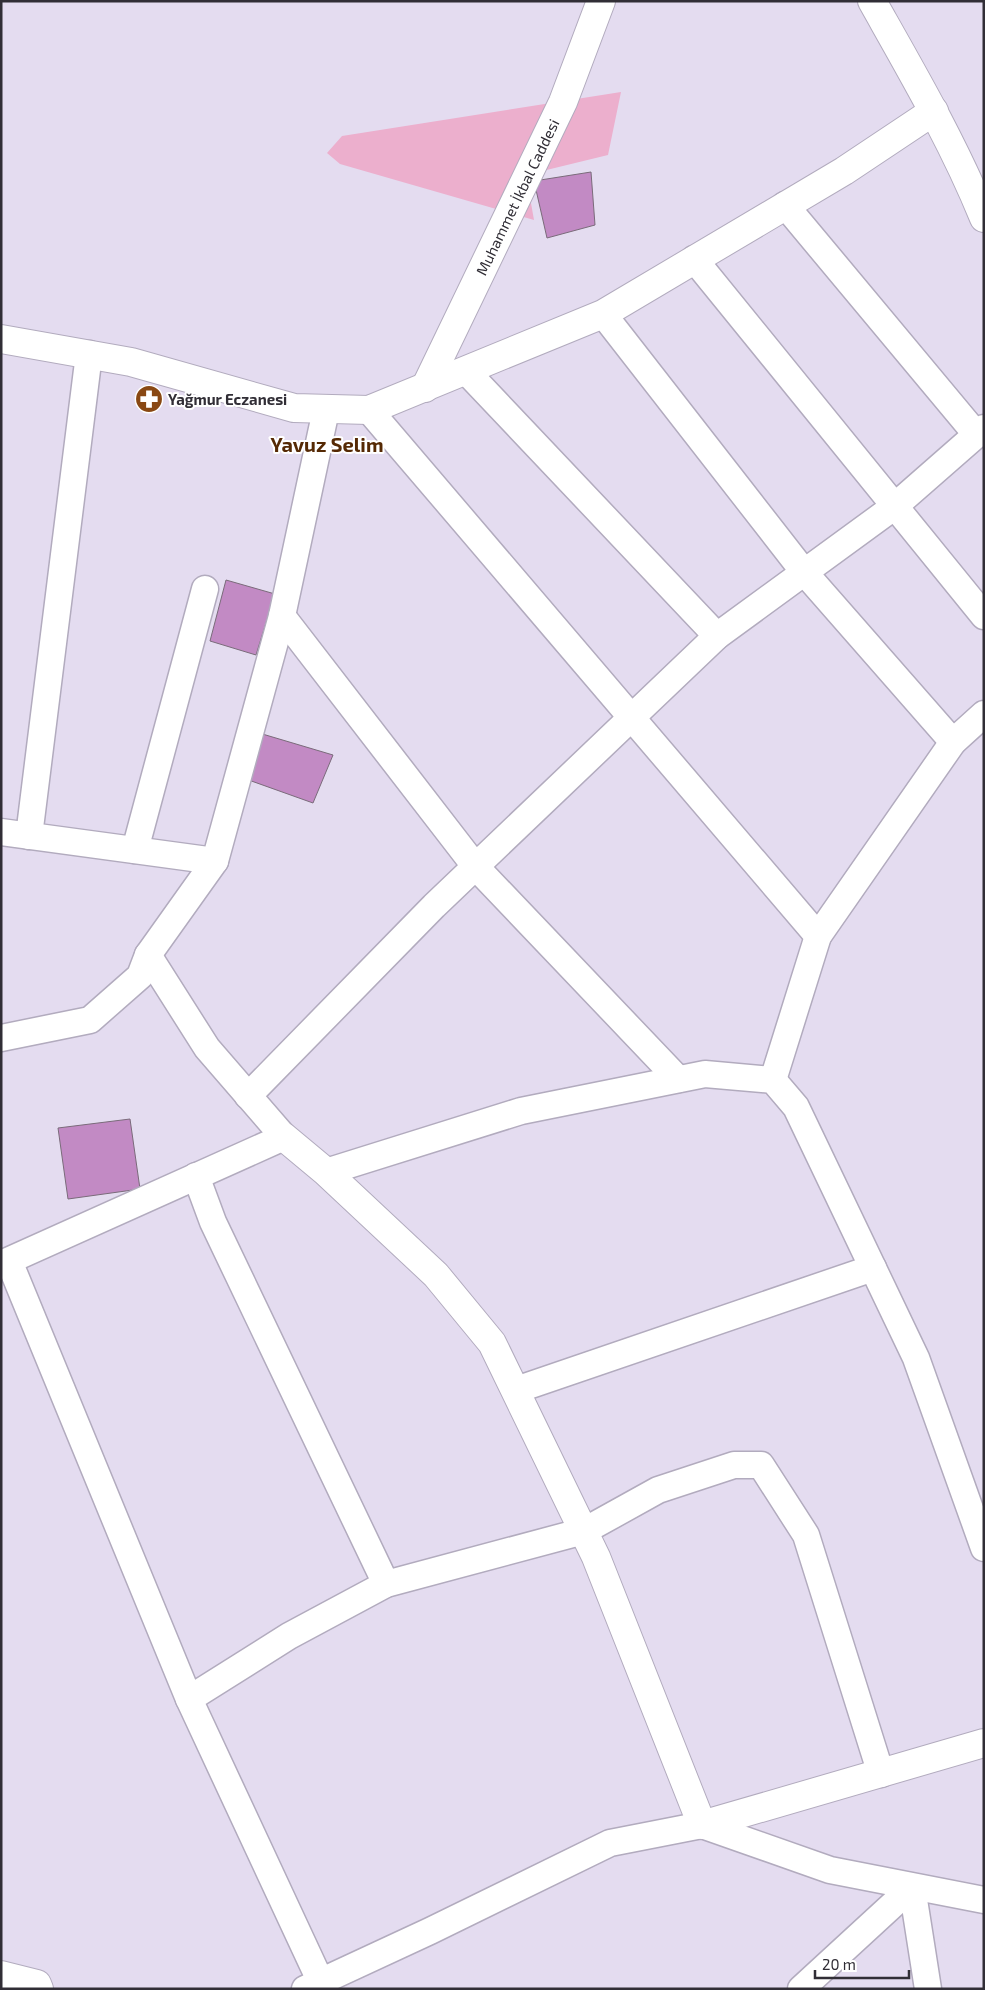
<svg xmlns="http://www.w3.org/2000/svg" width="985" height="1990" viewBox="0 0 985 1990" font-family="'Exo 2',sans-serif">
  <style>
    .green { fill: #ecafcd }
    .building { fill: #c28ac4; stroke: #7a6b7a }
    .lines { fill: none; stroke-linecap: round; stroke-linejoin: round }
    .street-casing { stroke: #b2abbe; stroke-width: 29 }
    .secondary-casing { stroke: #b2abbe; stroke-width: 30 }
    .street { stroke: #fff; stroke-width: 26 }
    .secondary { stroke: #fff; stroke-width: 28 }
    .labels { text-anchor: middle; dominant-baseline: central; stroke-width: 4; stroke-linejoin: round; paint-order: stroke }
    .street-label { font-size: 15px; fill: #312e36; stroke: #fff }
    .poi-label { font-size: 15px; font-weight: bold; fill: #312e36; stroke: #fff; text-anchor: start }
    .district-label { font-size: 20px; font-weight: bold; fill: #552904; stroke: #fff }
  </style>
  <rect width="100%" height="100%" fill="#e4dcf0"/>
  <!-- green -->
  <path class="green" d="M621,92l-13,63 -82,20 8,45 -194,-56 -13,-11 15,-17z"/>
  <!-- building -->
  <g class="building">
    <path d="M591,172l4,53 -48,13 -13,-57z"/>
    <path d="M226,580l49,14 -19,61 -46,-14z"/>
    <path d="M259,733l74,22 -20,48 -70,-25z"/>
    <path d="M130,1119l10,70 -72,10 -10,-71z"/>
  </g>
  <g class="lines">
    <!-- street casing -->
    <g class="street-casing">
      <g id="street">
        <path d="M785,205l191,229"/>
        <path d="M694,259l290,357"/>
        <path d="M603,314l201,258 149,170"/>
        <path d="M466,371l251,265"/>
        <path d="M369,410l449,526"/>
        <path d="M282,616l193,250 203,213"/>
        <path d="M1,832l214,29 67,-245 44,-206"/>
        <path d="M29,836l60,-482"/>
        <path d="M135,850l70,-261"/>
        <path d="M1,1038l89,-18 50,-44 8,-21 67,-94"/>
        <path d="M773,1080l45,-144 135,-194 31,-28"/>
        <path d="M248,1096l186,-190 283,-270 178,-130 89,-78"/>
        <path d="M326,1172l195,-61 184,-37 68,6 23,27 120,251 68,190"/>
        <path d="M196,1176l17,46 173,362"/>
        <path d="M9,1261l180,438"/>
        <path d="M1,1264l283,-127 -77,-89 -59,-93"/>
        <path d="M516,1390l357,-122"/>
        <path d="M912,1887l16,102"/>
        <path d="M305,1989l125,-58 180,-88 92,-18 128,45 154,30"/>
        <path d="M324,1989l-135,-290 100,-63 97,-52 198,-53 74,-41 76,-25h27l45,70 75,239"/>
        <path d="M801,1989l111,-102"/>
      </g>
    </g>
    <!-- secondary casing -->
    <g class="secondary-casing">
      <g id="secondary">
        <path d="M872,1c40,71 81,141 112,217"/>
        <path d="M1,339l130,23 163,46 75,2 234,-96 241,-143 90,-60"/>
        <path id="s1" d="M425,388l138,-286 38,-101"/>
        <path d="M284,1137l42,35 110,103 56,68 104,214 106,268 282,-82"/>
        <path d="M1,1975l36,9 2,5"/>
      </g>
    </g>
    <!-- street -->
    <use href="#street" class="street"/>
    <!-- secondary -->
    <use href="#secondary" class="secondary"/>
  </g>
  <!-- icons -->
  <defs>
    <g id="pharmacy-disc" transform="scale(1.4375)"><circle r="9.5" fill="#894813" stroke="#fff"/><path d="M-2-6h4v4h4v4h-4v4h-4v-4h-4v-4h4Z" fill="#fff"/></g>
  </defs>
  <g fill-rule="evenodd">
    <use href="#pharmacy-disc" x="149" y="399"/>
  </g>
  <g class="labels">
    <!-- street labels -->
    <g class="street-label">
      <text stroke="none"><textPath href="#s1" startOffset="212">Muhammet İkbal Caddesi</textPath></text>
    </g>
    <!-- poi labels -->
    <g class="poi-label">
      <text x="168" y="399">Yağmur Eczanesi</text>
    </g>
    <!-- district labels -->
    <g class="district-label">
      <text x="327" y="444">Yavuz Selim</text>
    </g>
  </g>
  <!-- border -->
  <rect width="985" height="1990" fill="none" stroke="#312e36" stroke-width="5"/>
  <!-- scale -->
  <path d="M815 1970v8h94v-8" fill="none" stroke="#312e36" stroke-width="2.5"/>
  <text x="822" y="1970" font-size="15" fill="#312e36" stroke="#ffffff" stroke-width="4" paint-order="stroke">20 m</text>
</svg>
